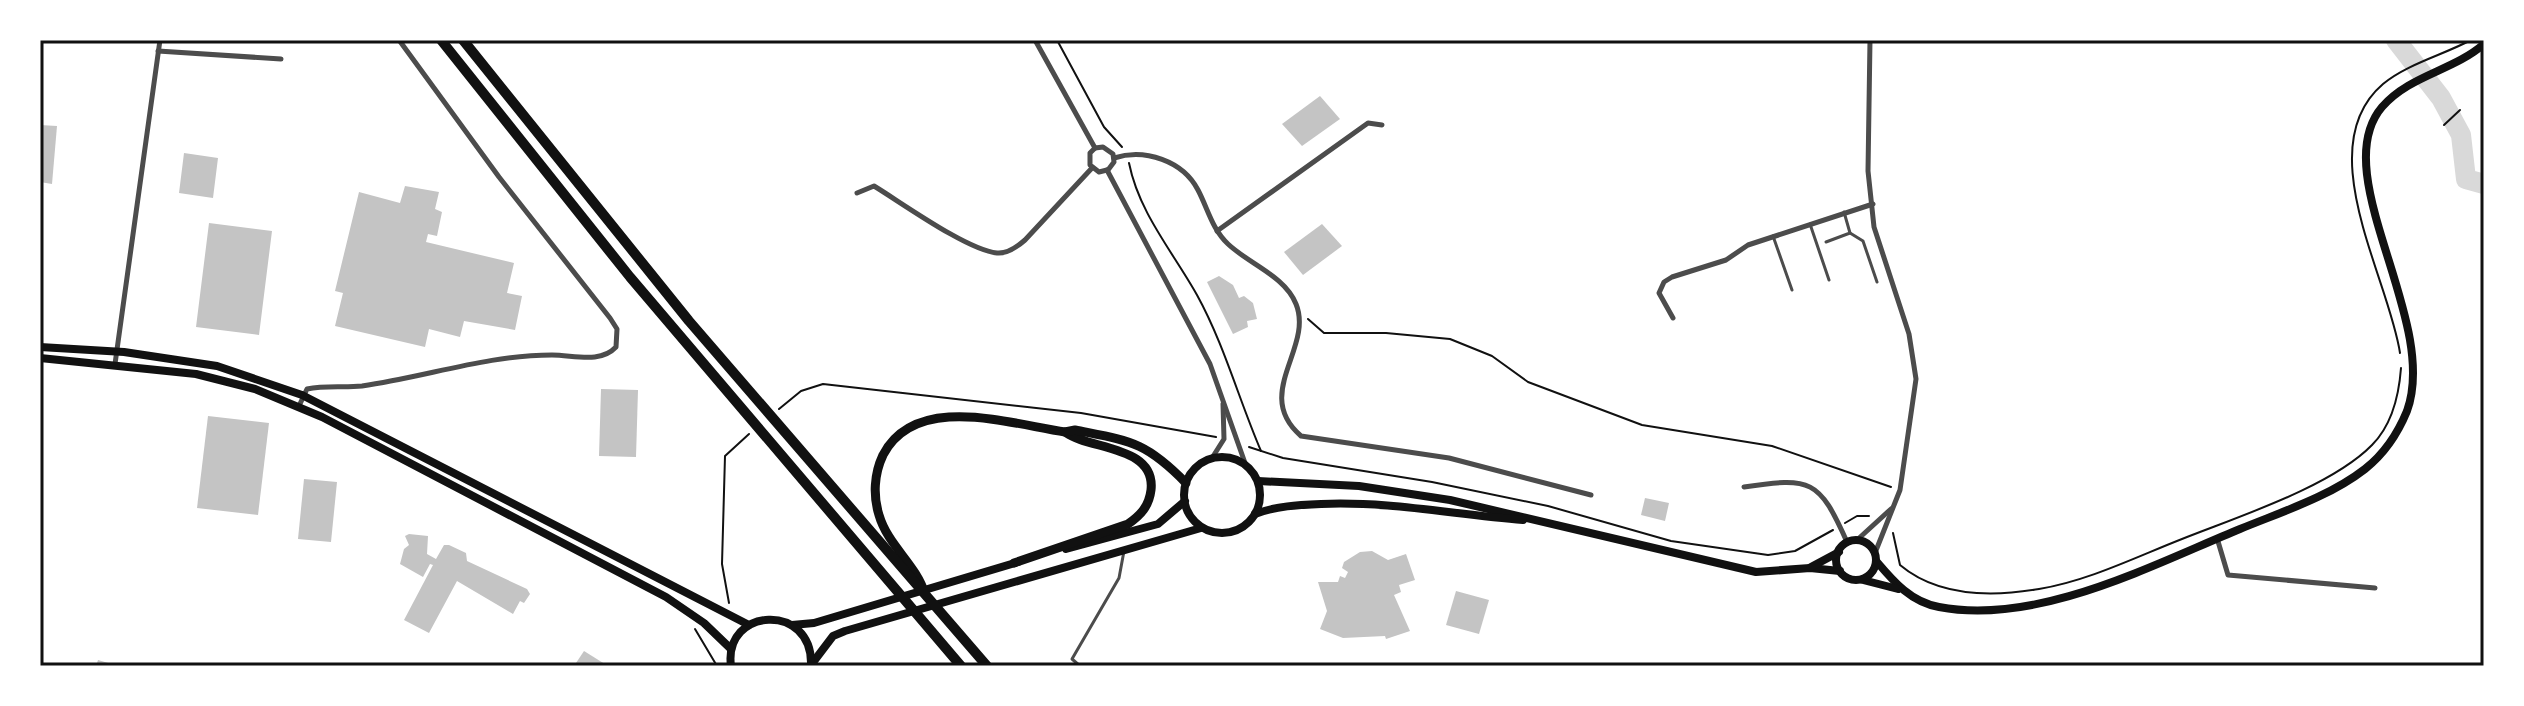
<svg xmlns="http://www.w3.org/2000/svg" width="2524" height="706" viewBox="0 0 2524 706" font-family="Overpass,sans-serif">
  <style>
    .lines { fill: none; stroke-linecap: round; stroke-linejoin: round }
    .river { stroke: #d9d9d9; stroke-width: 20 }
    .building { fill: #c4c4c4 }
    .path { stroke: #111; stroke-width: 2 }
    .service { stroke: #4c4c4c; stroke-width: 3 }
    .minor { stroke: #4c4c4c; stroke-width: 5 }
    .secondary { stroke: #111; stroke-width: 8 }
    .trunk { stroke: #111; stroke-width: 9 }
    .motorway { stroke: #111; stroke-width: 10 }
    .neatline { fill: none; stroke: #111; stroke-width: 3 }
  </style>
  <rect width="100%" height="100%" fill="#fff"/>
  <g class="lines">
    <!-- river -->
    <path class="river" d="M2396,40l45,58 20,37 5,44 18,5"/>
  </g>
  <!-- building -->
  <g class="building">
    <path d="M1320,96l20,23 -38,27 -20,-22z"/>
    <path d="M40,125l17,1 -5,58 -12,-2z"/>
    <path d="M184,153l34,5 -5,40 -34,-5z"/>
    <path d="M405,186l34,6 -4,17 7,3 -5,24 -9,-2 -2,8 88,21 -7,30 15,3 -7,34 -51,-9 -4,16 -31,-8 -4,18 -90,-21 8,-33 -8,-2 24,-99 41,11z"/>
    <path d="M209,223l63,8 -13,104 -63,-8z"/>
    <path d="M1322,224l20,22 -39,29 -19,-23z"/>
    <path d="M1219,276l14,9 6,13 5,-2 9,7 4,16 -10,2 1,6 -15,7 -26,-52z"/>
    <path d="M601,389l37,1 -2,67 -37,-1z"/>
    <path d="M208,416l61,7 -11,92 -61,-7z"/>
    <path d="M304,479l33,3 -6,60 -33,-3z"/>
    <path d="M1645,498l24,5 -4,18 -24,-6z"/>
    <path d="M409,534l19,2 -1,18 9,5 8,-14h5l17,8 1,8 60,28 3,5 -6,9 -4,-2 -7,13 -56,-33 -28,52 -25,-13 29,-55 -3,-1 -7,13 -23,-13 4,-15 5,-4 -4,-9z"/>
    <path d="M1372,551l16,9 18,-6 9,26 -16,5 2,7 -7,3 16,36 -24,8 -1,-3 -42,2 -23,-9 7,-18 -9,-29h20l2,-6 5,2 3,-6 -6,-4 2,-6 16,-10z"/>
    <path d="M1456,591l33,9 -10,34 -33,-9z"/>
    <path d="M584,651l24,15h-34z"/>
    <path d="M98,660l17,5v1h-19z"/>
  </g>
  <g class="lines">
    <!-- path -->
    <g class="path">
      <path d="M1057,40l47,87 18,20"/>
      <path d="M2444,125l16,-15"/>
      <path d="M1129,163c10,50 44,89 68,132 27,49 42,105 64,156"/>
      <path d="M1308,319l16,14h62l64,6 42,17 36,26 114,43 130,21 119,41"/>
      <path d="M2400,353c-11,-75 -91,-206 -17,-269 24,-20 60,-29 88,-44"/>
      <path d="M779,409l22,-18 22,-7 258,29 135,24"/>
      <path d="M1249,447l34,11 149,24 116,24 123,35 97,14 27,-4 38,-21"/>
      <path d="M1845,523l12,-7h12"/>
      <path d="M1893,533l7,32c38,32 92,32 139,24 49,-8 97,-32 143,-50 55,-22 149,-52 190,-94 20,-20 27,-50 29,-77"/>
      <path d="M729,603l-7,-39 3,-108 24,-22"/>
      <path d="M695,629l22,37"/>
    </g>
    <!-- service -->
    <g class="service">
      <path d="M1810,224l19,56"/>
      <path d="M1850,233l13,8 14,41"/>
      <path d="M1773,236l19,54"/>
      <path d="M1826,242l24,-9 -6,-21"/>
      <path d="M1080,666l-8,-7 47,-81 5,-27"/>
    </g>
    <!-- minor -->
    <g class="minor">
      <path d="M1035,40l60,108"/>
      <path d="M1870,40l-2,131 6,56 35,107 7,45 -16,111 -25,63"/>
      <path d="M158,51l123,8"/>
      <path d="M1095,148l-5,5v12l9,7 8,-2"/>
      <path d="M1095,148l8,-1 10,7 1,8 -6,8"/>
      <path d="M1114,158c31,-10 69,3 84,32 10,19 14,39 30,54 21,20 57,32 68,60 18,44 -44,90 5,132l148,22 142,37"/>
      <path d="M1107,170l103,194 35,99"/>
      <path d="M857,193l17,-7c28,17 93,64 123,67 10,1 20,-6 28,-13l67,-72"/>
      <path d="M1217,231l151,-108 14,2"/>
      <path d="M1673,318l-14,-25 5,-11 8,-5 54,-17 22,-15 125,-41"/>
      <path d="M115,364l45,-324"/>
      <path d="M299,406l8,-17c19,-4 37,-1 55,-3 64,-9 125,-31 190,-31 22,0 48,9 64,-8l1,-18 -7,-11 -111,-141 -100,-137"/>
      <path d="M1212,458l12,-19 -1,-35"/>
      <path d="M1744,487c67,-10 75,-8 103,55"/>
      <path d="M2217,538l11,37 147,13"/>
      <path d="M1857,540l34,-31"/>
    </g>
    <!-- secondary -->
    <g class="secondary">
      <path d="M40,347l84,5 93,14 85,29 447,230"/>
      <path d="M40,358l156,16 59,15 67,28 344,180 38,26 27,26"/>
      <circle cx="1222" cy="495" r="38"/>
      <path d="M1258,481l101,5 91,14 306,72 54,-4 30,3"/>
      <path d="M1255,514c21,-8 43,-9 66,-10 69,-3 134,11 202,16"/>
      <circle cx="1856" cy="560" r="20"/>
      <path d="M1066,549l92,-25 27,-23"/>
      <path d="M1877,562c17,20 34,40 62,45 98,19 213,-42 301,-78 41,-17 89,-32 125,-60 19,-15 33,-36 42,-58 33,-91 -82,-237 -25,-304 28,-32 71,-36 102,-63"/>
      <path d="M1811,567l28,-15"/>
      <path d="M1863,580l35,9"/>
      <path d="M792,625l22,-2 204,-61"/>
      <path d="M811,665l22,-29 12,-5 356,-103"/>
      <path d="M731,666c-8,-59 82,-64 80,-1"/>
    </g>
    <!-- trunk -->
    <g class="trunk">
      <path d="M1014,563l114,-39c13,-9 21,-18 23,-34 5,-45 -62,-40 -86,-58"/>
      <path d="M925,594c-9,-30 -37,-48 -46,-79 -6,-19 -5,-41 4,-60 33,-63 127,-31 182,-23l10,-2c55,11 70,11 111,53"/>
    </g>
    <!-- motorway -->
    <g class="motorway">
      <path d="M441,40l189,237 331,389"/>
      <path d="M463,40l226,281 298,345"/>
    </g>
  </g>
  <!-- border -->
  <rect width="2524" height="706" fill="none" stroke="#ffffff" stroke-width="84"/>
  <rect x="42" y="42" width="2440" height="622" class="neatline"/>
</svg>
